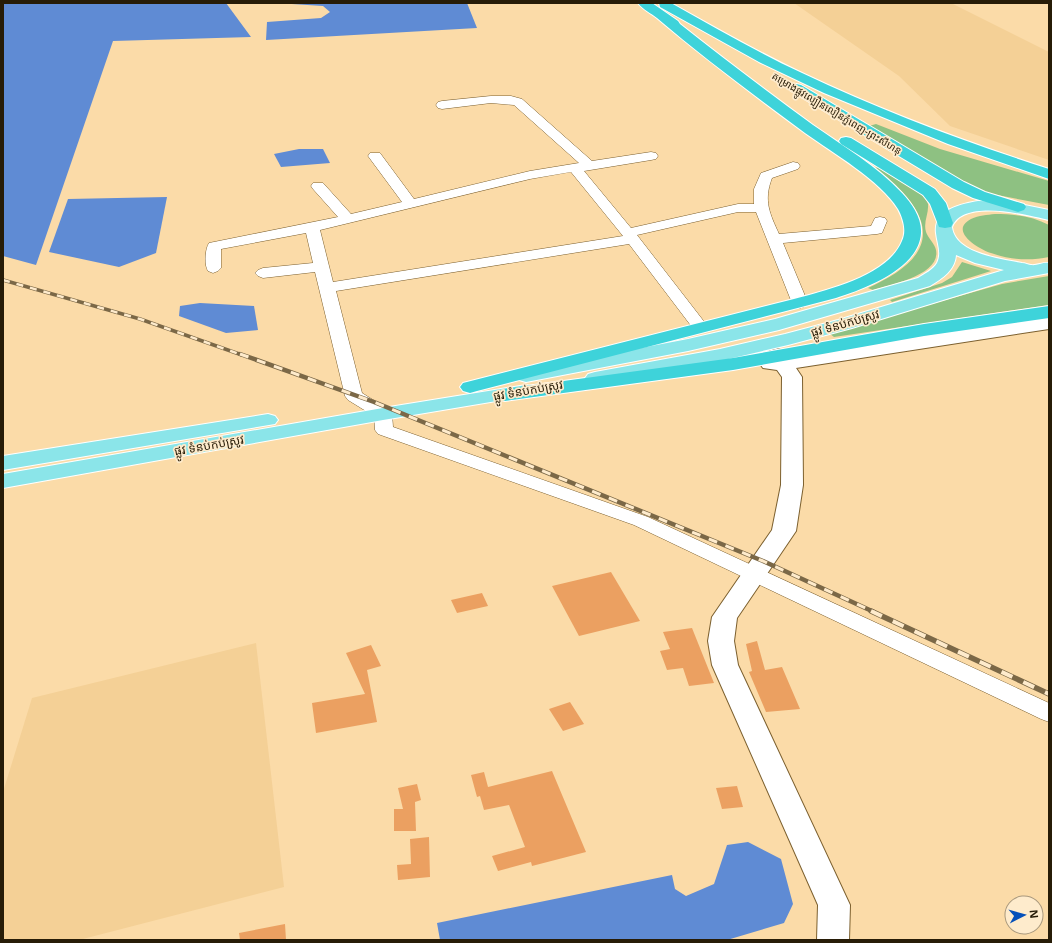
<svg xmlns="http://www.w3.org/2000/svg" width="1052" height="943" viewBox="0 0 1052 943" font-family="'Open Sans','Noto Sans Khmer',sans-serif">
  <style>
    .built { fill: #f4d096 }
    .green { fill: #8ec182 }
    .water { fill: #5f8bd4 }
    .building { fill: #eba061 }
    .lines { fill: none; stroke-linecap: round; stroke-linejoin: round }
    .minor-casing { stroke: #7c602f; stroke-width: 1 }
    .tertiary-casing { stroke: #7c602f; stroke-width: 2 }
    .primary-casing { stroke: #fff; stroke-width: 2 }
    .motorway-casing { stroke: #fff; stroke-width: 2 }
    .minor { fill: #fff; fill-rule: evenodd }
    .tertiary { fill: #fff; fill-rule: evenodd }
    .primary { fill: #8be5e9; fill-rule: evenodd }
    .motorway { fill: #3ed3da; fill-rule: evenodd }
    .rail-far2-casing { stroke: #7b6847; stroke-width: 3.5 }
    .rail-far1-casing { stroke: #7b6847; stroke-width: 4.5 }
    .rail-casing { stroke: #7b6847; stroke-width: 5.5 }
    .rail-far2 { stroke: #feebcc; stroke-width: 2.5; stroke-dasharray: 7; stroke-linecap: butt }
    .rail-far1 { stroke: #feebcc; stroke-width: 3; stroke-dasharray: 9; stroke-linecap: butt }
    .rail { stroke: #feebcc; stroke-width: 4; stroke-dasharray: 12; stroke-linecap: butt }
    .labels { text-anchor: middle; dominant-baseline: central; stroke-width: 3.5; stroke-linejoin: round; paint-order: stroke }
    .far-street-label { font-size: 10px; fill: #271c07; stroke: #feebcc }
    .street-label { font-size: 12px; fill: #271c07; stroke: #feebcc }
  </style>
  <rect width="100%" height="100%" fill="#fbdba8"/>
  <!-- built -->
  <g class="built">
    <path d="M794,3h157l98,49v108l-99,-34 -51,-50z"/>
    <path d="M256,643l28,244 -205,53h-76v-148l29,-94z"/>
  </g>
  <!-- green -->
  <g class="green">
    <path d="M876,124l64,25 109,32v24l-57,-11 -20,-7 -103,-61z"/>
    <path d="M880,167c10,7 46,26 48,37 1,10 -5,18 -2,28 2,6 9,12 10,18 5,25 -46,35 -63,40l-5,-2c39,-18 75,-43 42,-87 -10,-13 -24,-23 -37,-33z"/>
    <path d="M995,214c18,0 38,2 54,11v32c-19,4 -39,3 -58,-4 -12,-4 -43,-22 -20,-34 8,-4 16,-4 24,-5z"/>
    <path d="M962,262l29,9 -99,31 -2,-2 52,-17 10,-6z"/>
    <path d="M1049,276v29l-215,32 -5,-4 173,-49z"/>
  </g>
  <!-- water -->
  <g class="water">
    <path d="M3,3h223l25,34 -138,4 -77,224 -33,-9z"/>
    <path d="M276,3h191l10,25 -211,12 1,-18 54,-4 9,-6 -7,-6z"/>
    <path d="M299,149h24l7,14 -49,4 -7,-13z"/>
    <path d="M167,197l-11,56 -37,14 -70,-15 19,-53z"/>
    <path d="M200,303l54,3 4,24 -32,3 -47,-17 1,-10z"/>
    <path d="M748,842l33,17 12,45 -9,19 -57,17h-287l-3,-17 235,-48 3,14 11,7 28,-12 13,-39z"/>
  </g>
  <!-- building -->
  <g class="building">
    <path d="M611,572l29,49 -61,15 -27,-50z"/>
    <path d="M482,593l6,13 -31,7 -6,-13z"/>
    <path d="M692,628l22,55 -25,3 -6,-18 -16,2 -7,-19 10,-2 -7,-17z"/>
    <path d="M757,641l8,29 17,-3 18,42 -34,3 -17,-40 3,-1 -6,-27z"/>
    <path d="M371,645l10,21 -14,4 10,52 -61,11 -4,-30 53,-9 -19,-41z"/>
    <path d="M570,702l14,22 -21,7 -14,-22z"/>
    <path d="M552,771l34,81 -54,14 -1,-4 -33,9 -6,-15 33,-9 -16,-42 -25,5 -4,-14 -3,1 -6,-22 13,-3 4,15z"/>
    <path d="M417,784l4,16 -6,2 1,29h-22v-22h9l-5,-21z"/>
    <path d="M737,786l6,21 -21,2 -6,-21z"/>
    <path d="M429,837l1,40 -32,3 -1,-15 14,-1 -1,-25z"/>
    <path d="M285,924l1,16h-46l-1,-7z"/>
  </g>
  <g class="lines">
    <!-- minor casing -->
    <g class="minor-casing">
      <path id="minor" d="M491,96h20l11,3 70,62 59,-9 5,1 2,3 -2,3 -5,1 -67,11 47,57 107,-24h16v-15l7,-16 32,-11 5,1 2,3 -2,3 -26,9c-9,23 -2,36 7,56l92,-8 4,-8 5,-1 5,1 2,3 -5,12 -5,1 -94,9 25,60 -2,3 -6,2 -6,-2 -2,-3 -36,-91h-18l-101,23 72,93 -2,3 -6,2 -6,-2 -66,-87 -293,47 26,102 27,17 3,4 1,13 255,90 401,186v19l-8,-3 -407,-194 -256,-91 -3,-4 -1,-14 -26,-16 -3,-4 -30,-124 -52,6 -5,-2 -3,-3 3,-3 5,-2 50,-5 -7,-30 -85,16v19l-3,3 -5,2 -5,-2c-4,-6 -3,-22 1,-28l129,-26 -25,-28 -2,-3 2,-3h10l28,31 51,-12 -34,-46 2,-3h10l34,46 116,-28 49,-8 -65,-58 -23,-2 -49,6 -4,-1 -2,-3 2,-3 4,-1zM571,172l52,64 -290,46 -13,-52 210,-51z"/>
    </g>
    <!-- tertiary casing -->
    <g class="tertiary-casing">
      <path id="tertiary" d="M1049,317v12l-253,39 6,9 1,108 -7,46 -59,87 -3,23 4,24 112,240 -1,35h-32l1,-35 -106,-240 -4,-24 4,-24 60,-87 9,-45 1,-108 -5,-7 -14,-2 -3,-4 3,-4 6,-2 -2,-3 3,-4 7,-2 7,2 4,6z"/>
    </g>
    <!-- primary casing -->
    <g class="primary-casing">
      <g id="primary">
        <path d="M978,201l32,1 39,8v10c-22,-5 -86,-22 -97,7 3,27 50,32 70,36 3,0 7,2 9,2 6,1 12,-3 18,-2v10l-44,8 -153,47 -64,17 -68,16 -125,23 -7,-2 -3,-4 3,-4 7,-2 125,-23 65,-15 53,-14 166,-50 -29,-7 -19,-8c-1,15 -13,23 -26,31l-151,44 -91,21 -162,31 -7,-2 -3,-4 3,-4 7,-2 162,-31 87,-20 143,-41c6,-4 15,-8 19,-15 5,-10 0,-20 -1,-30 -3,-23 25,-29 42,-32z"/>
        <path d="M526,385l7,2 3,4 -3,4 -150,25 -380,68v-14l380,-66z"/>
        <path d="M268,414l7,2 3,4 -3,4 -272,46v-14z"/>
      </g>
    </g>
    <!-- motorway casing -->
    <g class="motorway-casing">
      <g id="motorway">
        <path d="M638,3h14l26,18 2,3c44,35 88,68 133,101 30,21 64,41 89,68 10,11 20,25 19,40 -2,36 -57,56 -85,65l-359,93 -7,2 -7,-2 -3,-4 3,-4 331,-84c33,-9 94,-23 108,-58 5,-10 1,-23 -4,-32 -18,-29 -65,-56 -93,-76 -50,-37 -101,-75 -148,-115 -6,-5 -14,-8 -19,-15z"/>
        <path d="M659,3h12c43,24 86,49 131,70 80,38 163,69 247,96v10l-101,-35 -124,-51 -65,-31 -99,-55z"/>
        <path d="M796,84l5,1 163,97 21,10 39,12 2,3 -2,3 -6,2 -6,-2 -39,-12 -21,-10 -161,-97 -2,-3 2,-3z"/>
        <path d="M846,137l5,1 84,51 11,14 7,20 -2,4 -6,1 -6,-1 -9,-23 -7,-9 -82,-51 -2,-3 2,-3z"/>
        <path d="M1049,306v12l-125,18 -191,34 -228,31 -7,-2 -3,-4 3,-4 7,-2 228,-31 191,-34z"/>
      </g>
    </g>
    <!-- minor -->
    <use href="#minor" class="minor"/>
    <!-- tertiary -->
    <use href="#tertiary" class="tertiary"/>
    <!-- primary -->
    <use href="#primary" class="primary"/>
    <!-- motorway -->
    <use href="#motorway" class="motorway"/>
    <!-- rail-far2 casing -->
    <g class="rail-far2-casing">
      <path id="rail-far2" d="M3,280l137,39 102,36"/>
    </g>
    <!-- rail-far1 casing -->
    <g class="rail-far1-casing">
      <path id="rail-far1" d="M240,354l134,48 389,159 111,51"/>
    </g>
    <!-- rail casing -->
    <g class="rail-casing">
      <path id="rail" d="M871,611l178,83"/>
    </g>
    <!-- rail-far2 -->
    <use href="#rail-far2" class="rail-far2"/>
    <!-- rail-far1 -->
    <use href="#rail-far1" class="rail-far1"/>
    <!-- rail -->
    <use href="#rail" class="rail"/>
  </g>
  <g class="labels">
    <!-- far-street labels -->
    <g class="far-street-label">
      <text transform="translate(837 113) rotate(31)">គម្រោងផ្លូវល្បឿនលឿនភ្នំពេញ-ព្រះសីហនុ</text>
    </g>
    <!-- street labels -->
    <g class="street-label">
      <text transform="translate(845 323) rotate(-16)">ផ្លូវ ទំនប់កប់ស្រូវ</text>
      <text transform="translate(528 390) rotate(-10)">ផ្លូវ ទំនប់កប់ស្រូវ</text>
      <text transform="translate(209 445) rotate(-10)">ផ្លូវ ទំនប់កប់ស្រូវ</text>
    </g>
  </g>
  <!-- border -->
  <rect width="1052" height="943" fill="none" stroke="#271c07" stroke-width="8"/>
  <!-- north arrow -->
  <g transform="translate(1024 915) rotate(84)"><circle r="19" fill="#feebcc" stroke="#a8987d"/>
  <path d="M0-3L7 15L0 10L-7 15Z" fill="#0550ba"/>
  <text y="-6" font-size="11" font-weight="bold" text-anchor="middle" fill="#271c07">N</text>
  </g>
</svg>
